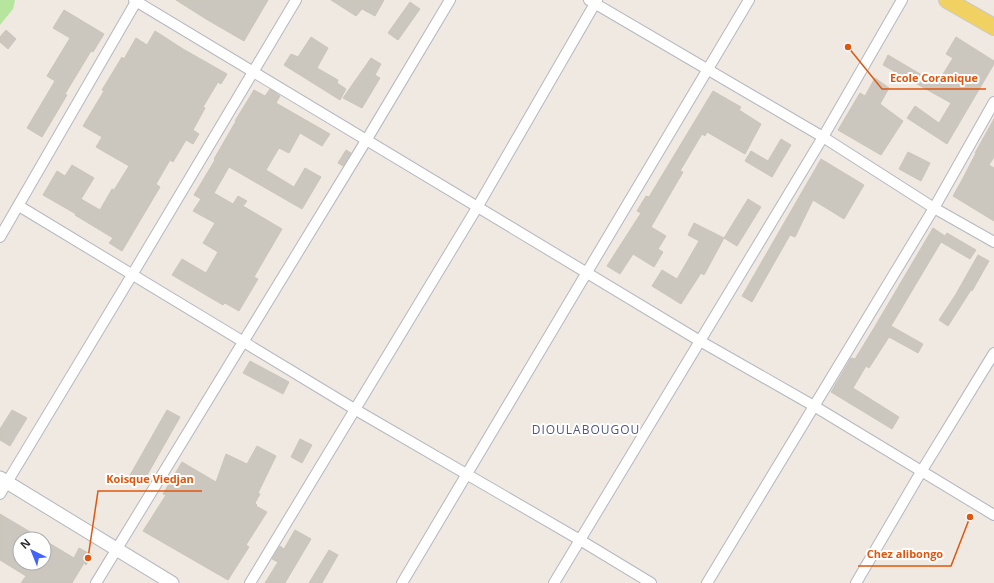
<svg xmlns="http://www.w3.org/2000/svg" width="994" height="583" viewBox="0 0 994 583" font-family="'Open Sans',sans-serif">
  <style>
    .green { fill: #b6e59e }
    .building { fill: #cbc7bf; stroke: #cbc5ba }
    .lines { fill: none; stroke-linecap: round; stroke-linejoin: round }
    .minor-casing { stroke: #b4b7c1; stroke-width: 12 }
    .tertiary-casing { stroke: #b4b7c1; stroke-width: 15 }
    .primary-casing { stroke: #c9c9c9; stroke-width: 18 }
    .minor { stroke: #fff; stroke-width: 10 }
    .tertiary { stroke: #fff; stroke-width: 13 }
    .primary { stroke: #f2d163; stroke-width: 16 }
    .labels { text-anchor: middle; dominant-baseline: central; stroke-width: 4; stroke-linejoin: round; paint-order: stroke }
    .quarter-label { font-size: 12px; letter-spacing: 1px; fill: #4d5680; stroke: #fff }
    .leader { fill: none; stroke: #df570e; stroke-width: 1.5 }
    .callout-dot { fill: #df570e; stroke: #fff; stroke-width: 1.5 }
    .callout-label { font-size: 11px; text-anchor: middle; font-weight: bold; fill: #df570e; stroke: #fff; stroke-width: 4; stroke-linejoin: round; paint-order: stroke }
  </style>
  <rect width="100%" height="100%" fill="#efe9e1"/>
  <!-- green -->
  <path class="green" d="M0,0h15l-2,9 -13,16z"/>
  <!-- building -->
  <g class="building">
    <path d="M176,0h92l-24,41 -38,-22z"/>
    <path d="M331,0h53l-9,16 -13,-7 -6,7z"/>
    <path d="M410,2l10,7 -22,31 -10,-7z"/>
    <path d="M64,10l40,24 -11,18 -2,-1 -26,43 2,1 -25,42 -15,-9 28,-47 -8,-5 23,-38 -17,-10z"/>
    <path d="M6,30l10,9 -8,10 -8,-7v-5z"/>
    <path d="M155,31l28,18 44,25 -6,10 -3,-2 -15,25 2,1 -12,22 6,4 -6,10 -7,-4 -13,22 -3,-2 -14,24 4,3 -38,64 -13,-8 4,-5 -38,-23 1,-1 -33,-19 14,-24 8,5 7,-11 22,13 -13,21 19,11 12,-21 2,1 15,-24 -33,-19 6,-10 -19,-11 21,-35 -2,-1 20,-33 2,2 12,-21 11,7z"/>
    <path d="M311,37l17,11 -11,20 21,12 -1,3 9,6 -6,11 -56,-35 7,-11 7,3z"/>
    <path d="M956,37l38,24v3l-47,80 -40,-26 8,-12 24,17 12,-20 -68,-38 5,-10 49,29 16,-26 -7,-4z"/>
    <path d="M371,58l10,6 -6,11 5,3 -18,30 -19,-10z"/>
    <path d="M875,78l14,10 -9,16 23,17 -22,34 -43,-25 22,-37 5,3z"/>
    <path d="M270,89l10,7 -4,7 54,31 -8,12 -22,-13 -11,20 -10,-5 -13,22 28,17 11,-19 16,9 -19,32 -73,-42 -15,26 19,11 5,-8 9,5 -4,5 39,23 -28,48 4,2 -19,32 -14,-8 -2,2 -51,-30 10,-16 24,14 12,-21 -15,-9 12,-20 -22,-12 8,-12 -7,-4 21,-35 -1,-1 22,-38h-1l19,-31 11,6z"/>
    <path d="M713,91l28,16 -2,3 22,14 -16,30 -38,-22 -2,4 -3,-2 -22,37 3,1 -32,55 15,9 -8,13 5,3 -9,15 -21,-13 -13,20 -13,-8 34,-53 -4,-2 9,-15 3,1z"/>
    <path d="M994,119v38l-5,8 5,3v53l-41,-25 9,-16 14,-27h-1z"/>
    <path d="M781,139l10,6 -19,32 -27,-16 6,-10 17,10z"/>
    <path d="M346,150l5,3 -8,13 -5,-3z"/>
    <path d="M908,152l22,11 -9,18 -22,-12z"/>
    <path d="M821,159l43,26 -20,34 -31,-19 -18,37 -5,-2 -38,67 -10,-6z"/>
    <path d="M748,199l13,8 -24,39 -13,-8z"/>
    <path d="M694,223l30,15 -20,37 -3,-2 -20,31 -29,-18 10,-16 15,9 22,-38 -11,-6z"/>
    <path d="M933,228l12,8 2,-3 29,17 -6,9 -29,-17 -50,84 32,18 -5,9 -29,-16 -20,31 -3,-2 -13,22 46,29 -7,12 -61,-37 20,-34 4,1 19,-31z"/>
    <path d="M978,255l11,6 -17,30 -1,-1 -23,36 -9,-6 17,-26z"/>
    <path d="M250,361l39,21 -6,12 -40,-21z"/>
    <path d="M12,410l15,8 -17,28 -10,-6v-11z"/>
    <path d="M167,410l13,7 -38,67 -13,-7z"/>
    <path d="M300,439l12,6 -10,18 -11,-6z"/>
    <path d="M257,446l19,10 -18,37 2,1 -5,9 2,2 -1,1 11,6 -21,33 3,2 -21,33 -85,-49 23,-36 -3,-1 19,-32 34,20 10,-28 21,10z"/>
    <path d="M0,514l42,25h-22v24h24v-23l30,18 5,-10 13,7 -6,10 -2,-2 -12,20h-51l5,-7 -26,-16z"/>
    <path d="M295,530l16,9 -26,44h-20l13,-21 -6,-3 8,-13 4,3z"/>
    <path d="M329,550l9,5 -16,28h-13z"/>
  </g>
  <g class="lines">
    <!-- minor casing -->
    <g class="minor-casing">
      <g id="minor">
        <path d="M134,0l566,341 114,65 180,109"/>
        <path d="M589,0l234,137 111,71 60,34"/>
        <path d="M19,206l337,204 224,130 71,43"/>
        <path d="M0,237l137,-237"/>
        <path d="M0,494l132,-219 164,-275"/>
        <path d="M96,583l271,-444 83,-139"/>
        <path d="M250,583l228,-377 119,-206"/>
        <path d="M402,583c114,-195 233,-388 347,-583"/>
        <path d="M554,583l269,-446 79,-137"/>
        <path d="M707,583l227,-375 60,-106"/>
        <path d="M856,583l65,-111 73,-119"/>
      </g>
    </g>
    <!-- tertiary casing -->
    <g class="tertiary-casing">
      <path id="tertiary" d="M0,478l172,105"/>
    </g>
    <!-- primary casing -->
    <g class="primary-casing">
      <path id="primary" d="M947,0l47,27"/>
    </g>
    <!-- minor -->
    <use href="#minor" class="minor"/>
    <!-- tertiary -->
    <use href="#tertiary" class="tertiary"/>
    <!-- primary -->
    <use href="#primary" class="primary"/>
  </g>
  <g class="labels">
    <!-- quarter labels -->
    <g class="quarter-label">
      <text x="586" y="429">DIOULABOUGOU</text>
    </g>
  </g>
  <!-- callouts -->
  <path class="leader" d="M848 47L882 89H986M88 558L98 491H202M970 517L951 566H858"/>
  <g class="callout-dot">
    <circle cx="848" cy="47" r="4"/>
    <circle cx="88" cy="558" r="4"/>
    <circle cx="970" cy="517" r="4"/>
  </g>
  <g class="callout-label">
    <text x="934" y="82">Ecole Coranique</text>
    <text x="150" y="483">Koisque Viedjan</text>
    <text x="905" y="558">Chez alibongo</text>
  </g>
  <!-- north arrow -->
  <g transform="translate(32 551) rotate(317)"><circle r="19" fill="#ffffff" stroke="#ababab"/>
  <path d="M0-3L7 15L0 10L-7 15Z" fill="#4264fb"/>
  <text y="-6" font-size="11" font-weight="bold" text-anchor="middle" fill="#2e2e2e">N</text>
  </g>
</svg>
